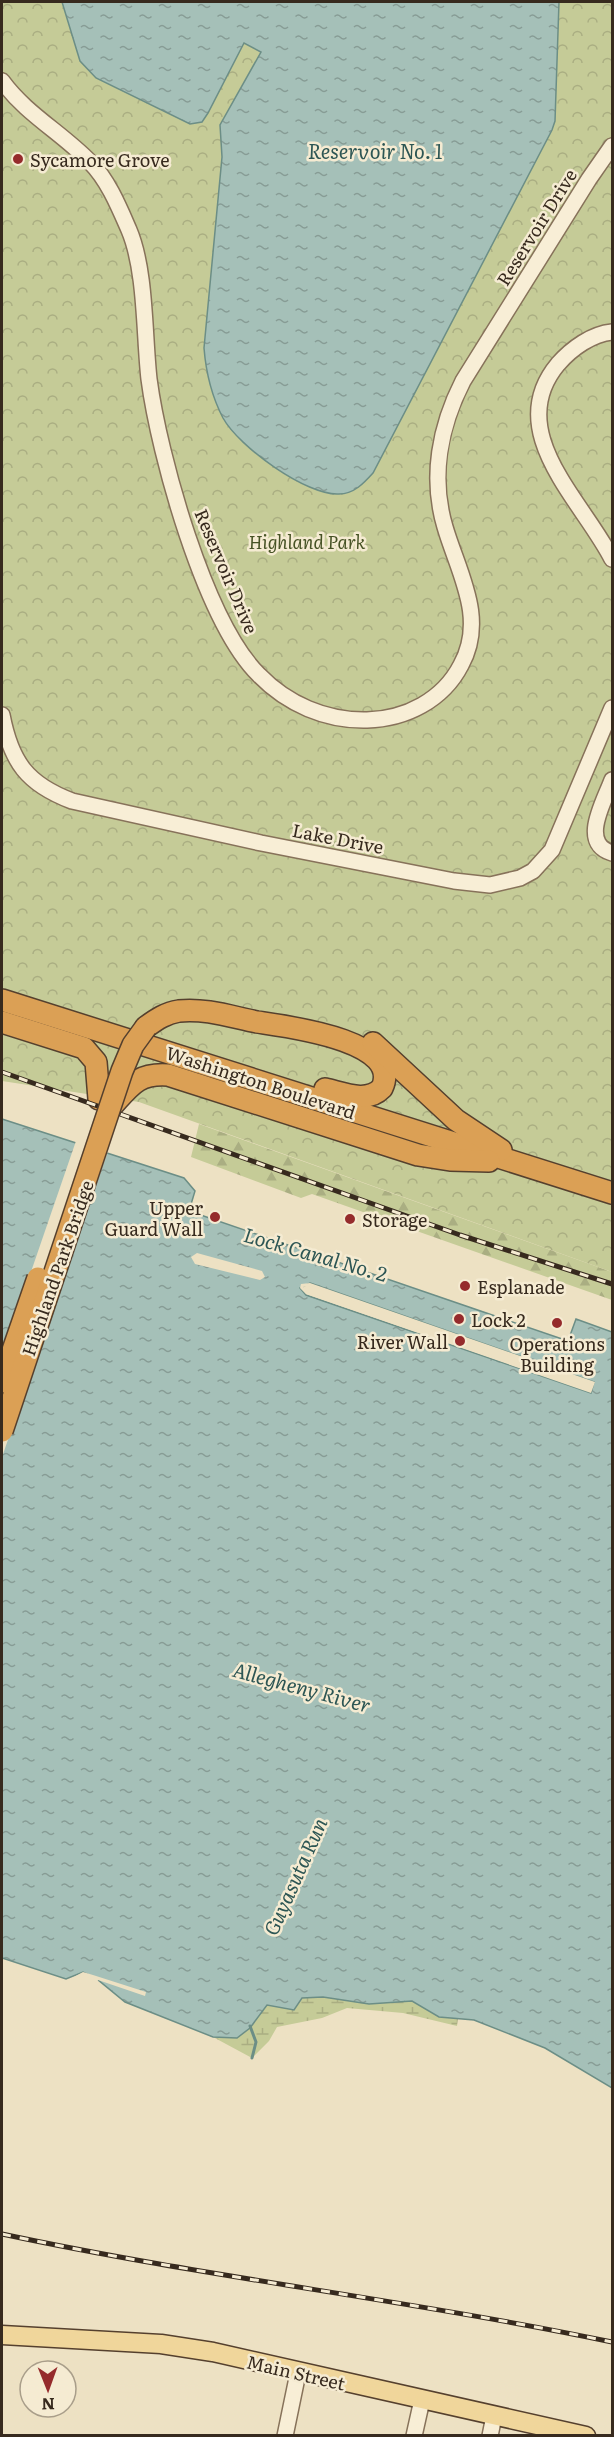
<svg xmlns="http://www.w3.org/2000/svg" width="614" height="2437" viewBox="0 0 614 2437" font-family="Literata,serif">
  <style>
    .forest { fill: url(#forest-firs) }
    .wetland { fill: url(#wetland-marsh) }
    .park { fill: url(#park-crowns) }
    .water { fill: url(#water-ripples); stroke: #6c8e86; stroke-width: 1.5; fill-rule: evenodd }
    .pier { fill: #ede1c3; fill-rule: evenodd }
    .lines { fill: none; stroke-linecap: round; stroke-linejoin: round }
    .stream { stroke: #6c8e86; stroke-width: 3 }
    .minor-casing { stroke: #87725a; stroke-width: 18 }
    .major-casing { stroke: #55402e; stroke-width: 21 }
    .highway-casing { stroke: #55402e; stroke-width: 24 }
    .minor { stroke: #f8eed6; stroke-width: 15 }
    .major { stroke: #f0d69b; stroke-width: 18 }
    .highway { stroke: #dba055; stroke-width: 21 }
    .rail-casing { stroke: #372a1e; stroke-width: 5 }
    .rail { stroke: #f5ebd2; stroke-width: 3; stroke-dasharray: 9; stroke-linecap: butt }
    .highway-bridge-casing { stroke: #55402e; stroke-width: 24; stroke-linecap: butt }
    .highway-bridge { stroke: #dba055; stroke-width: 21 }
    .poi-dot { fill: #952b2c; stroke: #f5ebd2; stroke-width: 2 }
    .labels { text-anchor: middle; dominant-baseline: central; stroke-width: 5; stroke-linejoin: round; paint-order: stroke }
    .poi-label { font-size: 18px; fill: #372a1e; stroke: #f5ebd2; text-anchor: start }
    .street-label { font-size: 18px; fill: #372a1e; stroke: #f5ebd2 }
    .park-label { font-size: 18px; font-style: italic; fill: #475325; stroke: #f5ebd2 }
    .water-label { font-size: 20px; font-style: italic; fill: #2d5654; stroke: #f5ebd2 }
  </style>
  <defs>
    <pattern id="forest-firs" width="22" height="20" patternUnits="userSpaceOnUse" patternTransform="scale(1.5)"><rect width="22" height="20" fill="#c5cb97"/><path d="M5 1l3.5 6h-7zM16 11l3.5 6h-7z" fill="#aaae82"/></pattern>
    <pattern id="wetland-marsh" width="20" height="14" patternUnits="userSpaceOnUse" patternTransform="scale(1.5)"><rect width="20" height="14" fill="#c5cb97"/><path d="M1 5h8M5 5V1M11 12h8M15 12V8" fill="none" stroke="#aaae82"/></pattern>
    <pattern id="park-crowns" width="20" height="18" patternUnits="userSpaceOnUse" patternTransform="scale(1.5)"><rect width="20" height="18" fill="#c5cb97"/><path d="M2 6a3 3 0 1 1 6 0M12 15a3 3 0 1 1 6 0" fill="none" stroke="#aaae82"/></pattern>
    <pattern id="water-ripples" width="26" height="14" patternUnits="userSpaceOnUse" patternTransform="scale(1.5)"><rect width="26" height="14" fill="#a5c0b8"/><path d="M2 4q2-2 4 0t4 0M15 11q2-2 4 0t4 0" fill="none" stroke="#879c95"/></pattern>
  </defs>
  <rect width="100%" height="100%" fill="#ede1c3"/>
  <!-- forest -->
  <path class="forest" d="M199,1124l413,148v28l-300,-106 -11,4 -110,-41z"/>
  <!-- wetland -->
  <path class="wetland" d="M286,1974l173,37 -2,15 -54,-13 -56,-5 -25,10 -45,9 -8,14 -17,17 -39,-21 23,-24z"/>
  <!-- park -->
  <path class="park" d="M2,2h610v1270l-473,-170 -137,-21z"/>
  <!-- water -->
  <g class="water">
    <path d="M62,2h497l-4,119 -3,9 -179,343c-9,10 -19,21 -34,21 -32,2 -100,-47 -116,-76 -12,-23 -17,-45 -19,-70l18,-191 -2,-32 41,-73 -17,-9 -36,70 -6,9 -12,2 -94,-46 -16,-17z"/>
    <path d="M2,1119l182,59 11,13 -6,20 379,130 8,-22 36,13v756l-67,-40 -71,-28 -35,-3 -27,-16 -43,3 -46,-7 -21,1 -8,12 -27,-5 -17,23 -13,10 -24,-1 -88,-35 -27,-22 -15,-8 -17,7 -64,-21zM310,1283l284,99 -3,11 -285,-98 -6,-7z"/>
  </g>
  <!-- pier -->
  <g class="pier">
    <path d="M76,1141l32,10 -106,306v-101z"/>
    <path d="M197,1253l65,18 3,6 -5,3 -65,-16 -4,-7z"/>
    <path d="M310,1283l285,99 -4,11 -285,-99 -6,-6 1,-4zM310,1286l281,98 -2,6 -281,-98 -5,-5z"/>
    <path d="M83,1972l10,3 53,17 -1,4 -47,-16 -1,3 -14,-8 -18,7z"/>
  </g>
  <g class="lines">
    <!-- stream -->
    <path class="stream" d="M250,2026l6,16 -4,16"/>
    <!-- minor casing -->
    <g class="minor-casing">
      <g id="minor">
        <path d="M2,81c24,33 60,52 88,81 18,18 29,45 39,68 17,40 15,104 20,149 10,76 56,243 110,296 28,29 67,46 108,45 39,-1 76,-20 94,-55 26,-47 -3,-93 -16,-138 -15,-50 -5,-101 18,-146l126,-202 23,-33"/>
        <path d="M612,332c-20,2 -40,16 -54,32 -56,67 24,136 54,195"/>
        <path d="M2,715c9,47 25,69 70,86l189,42 193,38 36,4 30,-7 13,-7 19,-21 60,-142"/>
        <path d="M612,780c-8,22 -33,63 0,73"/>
        <path d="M285,2436l13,-63"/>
        <path d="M414,2436l8,-36"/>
        <path d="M490,2436l4,-20"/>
      </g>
    </g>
    <!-- major casing -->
    <g class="major-casing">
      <path id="major" d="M2,2335l159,9 52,8 373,84"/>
    </g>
    <!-- highway casing -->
    <g class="highway-casing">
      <g id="highway">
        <path d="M2,1000l610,193"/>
        <path d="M2,1022l82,26 12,14 3,37"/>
        <path d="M146,1027c11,-8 20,-14 33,-16 26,-3 53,6 78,11 26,4 147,18 125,66 -15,16 -39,5 -57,1"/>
        <path d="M373,1043l83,77 45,30"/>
        <path d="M112,1106c19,-21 26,-33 56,-31l250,80 32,5 39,1"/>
      </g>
    </g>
    <!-- minor -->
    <use href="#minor" class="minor"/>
    <!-- major -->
    <use href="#major" class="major"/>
    <!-- highway -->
    <use href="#highway" class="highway"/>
    <!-- rail casing -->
    <g class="rail-casing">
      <g id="rail">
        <path d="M2,1072l458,163 152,49"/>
        <path d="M2,2234c202,43 408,66 610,108"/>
      </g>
    </g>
    <!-- rail -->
    <use href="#rail" class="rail"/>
    <!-- highway-bridge casing -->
    <g class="highway-bridge-casing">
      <g id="highway-bridge">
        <path d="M2,1382l36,-104"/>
        <path d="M2,1431l120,-360 11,-26 13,-18"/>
      </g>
    </g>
    <!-- highway-bridge -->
    <use href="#highway-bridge" class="highway-bridge"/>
  </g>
  <!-- markers -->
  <g class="poi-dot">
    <circle cx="18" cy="159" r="6"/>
    <circle cx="215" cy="1217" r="6"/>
    <circle cx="350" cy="1219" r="6"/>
    <circle cx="465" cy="1286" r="6"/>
    <circle cx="459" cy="1319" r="6"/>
    <circle cx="557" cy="1323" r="6"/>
    <circle cx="460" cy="1341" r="6"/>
  </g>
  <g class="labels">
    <!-- poi labels -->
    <g class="poi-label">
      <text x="30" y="159">Sycamore Grove</text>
      <text x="203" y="1207" text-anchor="end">Upper<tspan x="203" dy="21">Guard Wall</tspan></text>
      <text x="362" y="1219">Storage</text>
      <text x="477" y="1286">Esplanade</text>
      <text x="471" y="1319">Lock 2</text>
      <text x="448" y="1341" text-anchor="end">River Wall</text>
      <text x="557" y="1343" text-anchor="middle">Operations<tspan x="557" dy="21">Building</tspan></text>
    </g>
    <!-- street labels -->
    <g class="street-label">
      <text transform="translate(536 227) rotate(-58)">Reservoir Drive</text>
      <text transform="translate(227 571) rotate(67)">Reservoir Drive</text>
      <text transform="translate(338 838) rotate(11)">Lake Drive</text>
      <text transform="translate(261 1082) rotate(18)">Washington Boulevard</text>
      <text transform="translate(57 1268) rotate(-71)">Highland Park Bridge</text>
      <text transform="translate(296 2372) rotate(13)">Main Street</text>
    </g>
    <!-- park labels -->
    <g class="park-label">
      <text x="307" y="541">Highland Park</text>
    </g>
    <!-- water labels -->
    <g class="water-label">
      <text x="375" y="150">Reservoir No. 1</text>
      <text transform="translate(316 1253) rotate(16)">Lock Canal No. 2</text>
      <text transform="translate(302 1686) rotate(15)">Allegheny River</text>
      <text transform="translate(294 1876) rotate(-66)">Guyasuta Run</text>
    </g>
  </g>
  <!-- border -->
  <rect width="614" height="2437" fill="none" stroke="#372a1e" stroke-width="6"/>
  <!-- north arrow -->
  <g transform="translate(48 2389) rotate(179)"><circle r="28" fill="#f5ebd2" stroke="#a99e8a" stroke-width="1.5"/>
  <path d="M0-4.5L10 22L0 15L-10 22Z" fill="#952b2c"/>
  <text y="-9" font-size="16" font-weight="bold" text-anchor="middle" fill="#372a1e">N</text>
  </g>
</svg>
